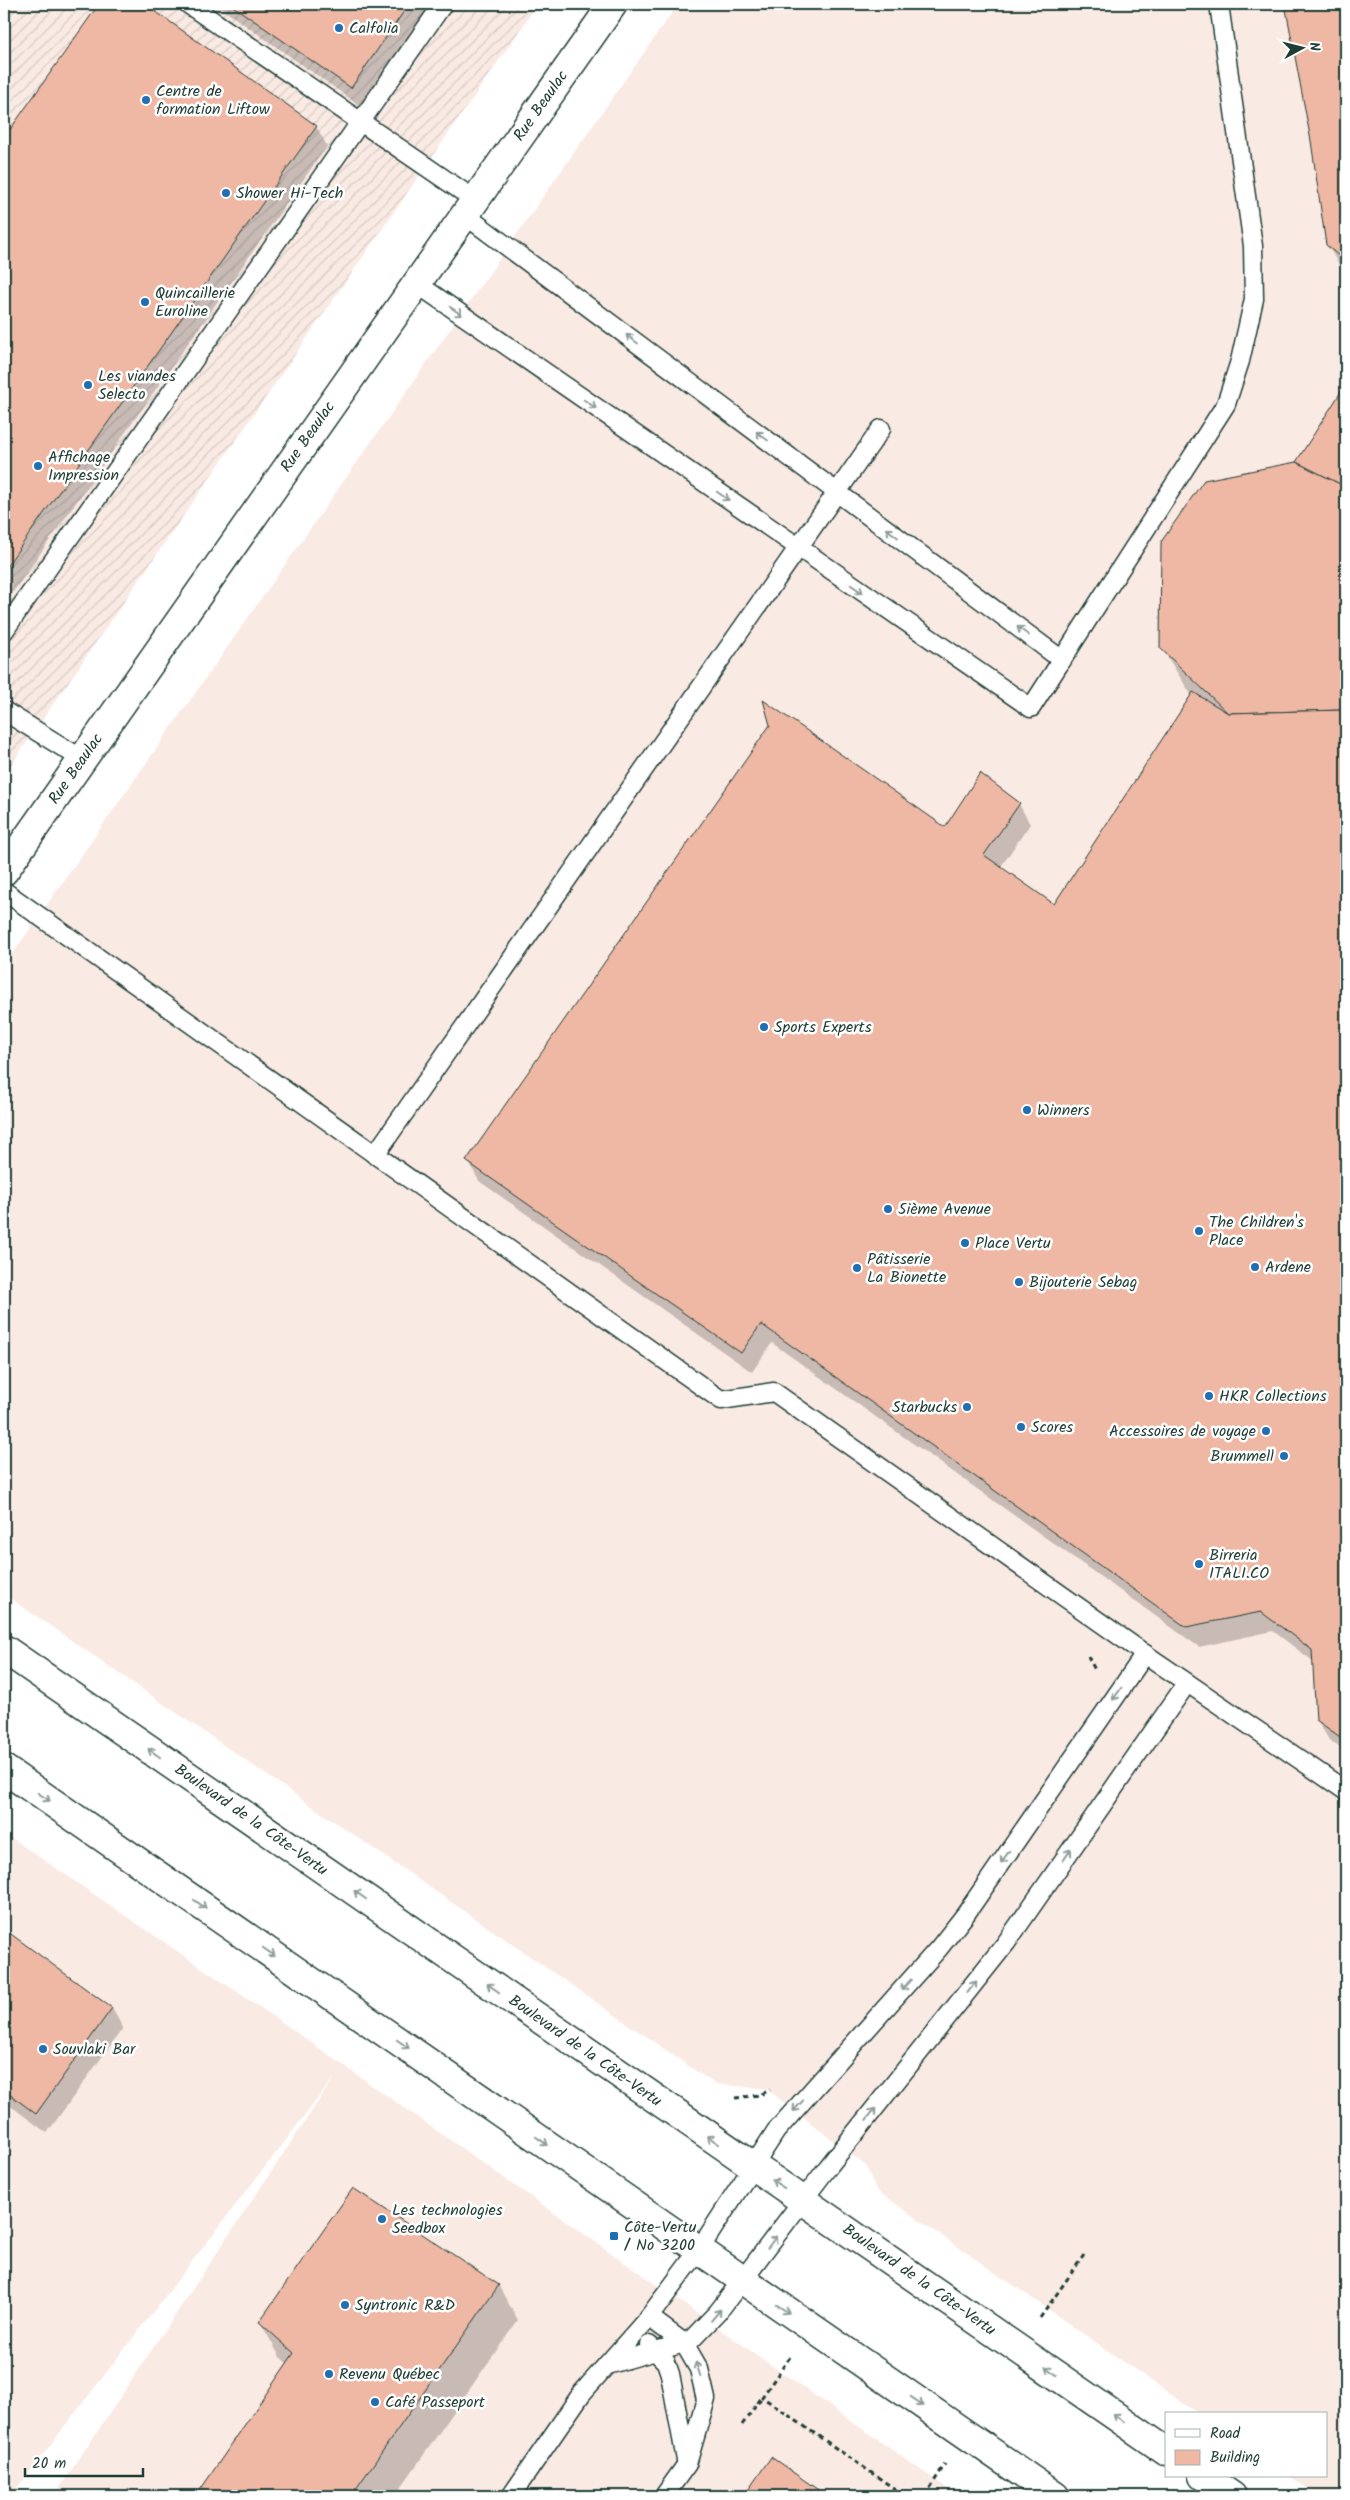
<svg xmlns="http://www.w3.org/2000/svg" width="1350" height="2500" viewBox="0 0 1350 2500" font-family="Kalam,sans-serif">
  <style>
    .built { fill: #faeae4 }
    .industrial { fill: url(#industrial-furrows) }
    .shadow { fill: #0003 }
    .building { fill: #efb8a4; stroke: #1f3d34 }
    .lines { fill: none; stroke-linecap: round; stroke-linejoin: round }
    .service-casing { stroke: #1f3d34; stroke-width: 21 }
    .tertiary-casing { stroke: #1f3d34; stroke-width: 31 }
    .secondary-casing { stroke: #1f3d34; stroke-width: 31 }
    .path { stroke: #1f3d34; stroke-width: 3; stroke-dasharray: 5 4; stroke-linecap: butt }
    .service { stroke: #fff; stroke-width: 18 }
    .tertiary { stroke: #fff; stroke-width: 28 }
    .secondary { stroke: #fff; stroke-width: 28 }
    .oneway { stroke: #8f9e9a }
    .poi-dot { fill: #1f6fb2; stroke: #fff; stroke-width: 2 }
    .labels { text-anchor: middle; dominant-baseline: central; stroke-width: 5; stroke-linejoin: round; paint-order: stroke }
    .poi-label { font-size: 16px; fill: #1f3d34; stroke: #fff; text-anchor: start }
    .street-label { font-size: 16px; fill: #1f3d34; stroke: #fff }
  </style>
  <defs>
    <pattern id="industrial-furrows" width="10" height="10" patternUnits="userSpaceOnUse" patternTransform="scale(1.25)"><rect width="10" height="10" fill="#faeae4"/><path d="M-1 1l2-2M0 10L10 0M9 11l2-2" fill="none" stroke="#d6cac4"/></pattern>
  </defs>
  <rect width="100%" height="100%" fill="#fff"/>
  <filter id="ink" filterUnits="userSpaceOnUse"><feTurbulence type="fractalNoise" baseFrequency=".02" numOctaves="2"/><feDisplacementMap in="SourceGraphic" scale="10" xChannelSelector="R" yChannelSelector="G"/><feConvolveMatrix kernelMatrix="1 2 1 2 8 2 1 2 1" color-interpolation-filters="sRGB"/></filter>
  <g filter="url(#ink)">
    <!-- built -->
    <g class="built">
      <path d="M678,4h668v2492h-28l-28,-20h36v-62h-127l-323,-224 -10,-24 -99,-77 -52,-5 -711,-490v-628z"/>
      <path d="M4,1833l282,192 672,471h-904l282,-421 -325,421h-7z"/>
    </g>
    <!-- industrial -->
    <path class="industrial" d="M4,4h534l-534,771z"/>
    <!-- shadow -->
    <g class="shadow">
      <path d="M101,4h41l174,122 11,20 -323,459v-465z"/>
      <path d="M215,4h219l-72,103z"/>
      <path d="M1286,4h60v267l-7,-6 -12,-21 -15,-104z"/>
      <path d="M1346,386v1366l-17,-12 -12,-20 -3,-58 -41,-31 -74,16 -427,-304 -20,29 -273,-191 -11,-20 477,-332 74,-25 11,20 -30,44 54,37 138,-209 -31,-49 136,-184z"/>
      <path d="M4,1930l108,78 11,20 -76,105 -43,-32z"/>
      <path d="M498,2285l20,35 -123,176h-198l91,-132 -8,-7 -20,-35z"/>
      <path d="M771,2458l54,38h-80z"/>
    </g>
    <!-- building -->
    <g class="building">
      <path d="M99,4h46l172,122 -313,444v-432z"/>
      <path d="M230,4h179l-58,84z"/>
      <path d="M1285,4h61v258l-20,-17 -15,-104z"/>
      <path d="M1346,384v103l-50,-25z"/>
      <path d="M1296,462l50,25v218l-3,5 -115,3 -68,-65 1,-106 43,-62z"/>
      <path d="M1193,692l35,21 115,-3 3,-5v1036l-30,-21 -4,-70 -51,-38 -75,15 -425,-303 -20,29 -275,-192 304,-436 -7,-25 182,127 35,-54 40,30 -36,52 70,49z"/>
      <path d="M4,1929l108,79 -76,106 -32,-24z"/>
      <path d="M353,2188l146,97 -148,211h-155l98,-143 -35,-31z"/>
      <path d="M771,2457l56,39h-83z"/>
    </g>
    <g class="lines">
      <!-- service casing -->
      <g class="service-casing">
        <g id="service">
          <path d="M188,4l287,196"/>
          <path d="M465,215l597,445"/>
          <path d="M416,283l615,425 195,-304 14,-43 14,-62 -1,-53 -34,-242"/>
          <path d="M4,631l439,-627"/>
          <path d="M4,711l78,48"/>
          <path d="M4,891l717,509 53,-8 371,262 201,137"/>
          <path d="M375,1155l506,-726"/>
          <path d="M649,2317l35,26 15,26 7,30 -19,65 -23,32"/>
          <path d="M649,2345l17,17 4,12 16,86"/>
          <path d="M610,2364l74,-21 9,-5 25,-26 110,-145 178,-224 181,-260"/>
          <path d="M511,2496l71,-103 67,-76 50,-67 77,-119 163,-183 26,-33 180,-261"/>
        </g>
      </g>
      <!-- tertiary casing -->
      <g class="tertiary-casing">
        <path id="tertiary" d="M4,871l609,-867"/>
      </g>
      <!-- secondary casing -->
      <g class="secondary-casing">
        <g id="secondary">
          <path d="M4,1649l1162,802"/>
          <path d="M4,1769l1051,727"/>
          <path d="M1203,2476l29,20"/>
        </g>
      </g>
      <!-- path -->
      <g class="path">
        <path d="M1088,1656l8,16"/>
        <path d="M735,2098l25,-3 10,-5"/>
        <path d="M1040,2318l44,-63"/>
        <path d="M790,2357l-28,40 143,99"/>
        <path d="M742,2425l20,-28"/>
        <path d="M925,2496l20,-32"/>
      </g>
      <!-- service -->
      <use href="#service" class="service"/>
      <!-- tertiary -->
      <use href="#tertiary" class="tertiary"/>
      <!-- secondary -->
      <use href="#secondary" class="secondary"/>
    </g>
    <!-- one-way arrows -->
    <defs><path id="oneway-shaft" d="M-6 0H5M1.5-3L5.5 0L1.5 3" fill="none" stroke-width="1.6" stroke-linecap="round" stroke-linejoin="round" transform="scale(1.25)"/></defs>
    <g class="oneway">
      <use href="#oneway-shaft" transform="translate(456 311) rotate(35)"/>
      <use href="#oneway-shaft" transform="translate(632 339) rotate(-143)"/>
      <use href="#oneway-shaft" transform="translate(590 404) rotate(35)"/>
      <use href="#oneway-shaft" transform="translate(762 436) rotate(-143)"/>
      <use href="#oneway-shaft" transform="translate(723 496) rotate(35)"/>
      <use href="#oneway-shaft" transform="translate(892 533) rotate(-143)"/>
      <use href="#oneway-shaft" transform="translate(857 589) rotate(35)"/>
      <use href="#oneway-shaft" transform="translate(1023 631) rotate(-143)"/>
      <use href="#oneway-shaft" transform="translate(1117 1694) rotate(125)"/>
      <use href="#oneway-shaft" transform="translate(154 1753) rotate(-145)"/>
      <use href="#oneway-shaft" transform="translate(44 1797) rotate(34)"/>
      <use href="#oneway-shaft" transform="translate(1067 1855) rotate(-56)"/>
      <use href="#oneway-shaft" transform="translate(1005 1857) rotate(125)"/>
      <use href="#oneway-shaft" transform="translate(360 1895) rotate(-145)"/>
      <use href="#oneway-shaft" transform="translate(200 1904) rotate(35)"/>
      <use href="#oneway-shaft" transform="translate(269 1952) rotate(35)"/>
      <use href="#oneway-shaft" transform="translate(906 1985) rotate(132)"/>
      <use href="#oneway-shaft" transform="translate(972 1987) rotate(-52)"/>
      <use href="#oneway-shaft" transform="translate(493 1988) rotate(-145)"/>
      <use href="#oneway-shaft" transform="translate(403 2044) rotate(35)"/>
      <use href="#oneway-shaft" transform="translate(798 2106) rotate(133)"/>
      <use href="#oneway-shaft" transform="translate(871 2114) rotate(-51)"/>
      <use href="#oneway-shaft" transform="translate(713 2140) rotate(-145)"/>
      <use href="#oneway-shaft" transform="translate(542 2141) rotate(35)"/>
      <use href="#oneway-shaft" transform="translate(778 2184) rotate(-147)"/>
      <use href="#oneway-shaft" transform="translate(772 2242) rotate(-53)"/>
      <use href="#oneway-shaft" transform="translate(783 2309) rotate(34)"/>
      <use href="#oneway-shaft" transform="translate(716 2315) rotate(-50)"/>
      <use href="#oneway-shaft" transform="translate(698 2369) rotate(-108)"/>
      <use href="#oneway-shaft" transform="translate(1051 2371) rotate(-145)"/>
      <use href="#oneway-shaft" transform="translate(917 2401) rotate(34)"/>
      <use href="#oneway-shaft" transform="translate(1119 2418) rotate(-145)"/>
    </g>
  </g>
  <!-- markers -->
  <g class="poi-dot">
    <circle cx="339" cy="28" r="5"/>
    <circle cx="146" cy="100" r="5"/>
    <circle cx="226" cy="193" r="5"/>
    <circle cx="145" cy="302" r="5"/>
    <circle cx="88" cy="385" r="5"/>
    <circle cx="38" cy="466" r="5"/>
    <circle cx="764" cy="1027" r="5"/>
    <circle cx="1027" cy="1110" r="5"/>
    <circle cx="888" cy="1209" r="5"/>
    <circle cx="1199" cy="1231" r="5"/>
    <circle cx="965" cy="1243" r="5"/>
    <circle cx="1255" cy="1267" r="5"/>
    <circle cx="857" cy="1268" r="5"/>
    <circle cx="1019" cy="1282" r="5"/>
    <circle cx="1209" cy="1396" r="5"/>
    <circle cx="967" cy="1407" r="5"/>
    <circle cx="1021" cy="1427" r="5"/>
    <circle cx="1266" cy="1431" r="5"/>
    <circle cx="1284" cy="1456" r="5"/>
    <circle cx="1199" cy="1564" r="5"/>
    <circle cx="43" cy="2049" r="5"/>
    <circle cx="382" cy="2219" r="5"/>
    <rect x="609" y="2231" width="10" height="10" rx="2.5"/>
    <circle cx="345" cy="2305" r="5"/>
    <circle cx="329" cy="2374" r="5"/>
    <circle cx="375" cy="2402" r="5"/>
  </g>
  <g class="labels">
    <!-- poi labels -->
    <g class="poi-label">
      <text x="349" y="28">Calfolia</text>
      <text x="156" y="91">Centre de<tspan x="156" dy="18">formation Liftow</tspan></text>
      <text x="236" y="193">Shower Hi-Tech</text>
      <text x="155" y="293">Quincaillerie<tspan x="155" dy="18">Euroline</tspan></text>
      <text x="98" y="376">Les viandes<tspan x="98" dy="18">Selecto</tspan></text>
      <text x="48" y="457">Affichage<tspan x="48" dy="18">Impression</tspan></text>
      <text x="774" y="1027">Sports Experts</text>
      <text x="1037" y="1110">Winners</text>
      <text x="898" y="1209">5ième Avenue</text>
      <text x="1209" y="1222">The Children's<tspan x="1209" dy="18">Place</tspan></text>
      <text x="975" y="1243">Place Vertu</text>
      <text x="867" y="1259">Pâtisserie<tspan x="867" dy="18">La Bionette</tspan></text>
      <text x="1265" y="1267">Ardene</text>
      <text x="1029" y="1282">Bijouterie Sebag</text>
      <text x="1219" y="1396">HKR Collections</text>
      <text x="957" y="1407" text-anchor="end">Starbucks</text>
      <text x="1031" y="1427">Scores</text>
      <text x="1256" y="1431" text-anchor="end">Accessoires de voyage</text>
      <text x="1274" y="1456" text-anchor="end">Brummell</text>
      <text x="1209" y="1555">Birreria<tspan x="1209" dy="18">ITALI.CO</tspan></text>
      <text x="53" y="2049">Souvlaki Bar</text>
      <text x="392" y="2210">Les technologies<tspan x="392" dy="18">Seedbox</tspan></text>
      <text x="624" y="2227">Côte-Vertu<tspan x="624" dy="18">/ No 3200</tspan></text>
      <text x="355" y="2305">Syntronic R&amp;D</text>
      <text x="339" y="2374">Revenu Québec</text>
      <text x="385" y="2402">Café Passeport</text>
    </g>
    <!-- street labels -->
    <g class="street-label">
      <text transform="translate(541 106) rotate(-55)">Rue Beaulac</text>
      <text transform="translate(308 437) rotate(-55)">Rue Beaulac</text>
      <text transform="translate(76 769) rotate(-55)">Rue Beaulac</text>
      <text transform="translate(251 1820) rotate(35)">Boulevard de la Côte-Vertu</text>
      <text transform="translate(585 2051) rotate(35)">Boulevard de la Côte-Vertu</text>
      <text transform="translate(919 2280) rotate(35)">Boulevard de la Côte-Vertu</text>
    </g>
  </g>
  <!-- margin -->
  <rect width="1350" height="2500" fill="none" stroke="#fff" stroke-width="20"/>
  <rect x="10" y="10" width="1330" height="2480" fill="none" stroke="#1f3d34" stroke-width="2" filter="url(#ink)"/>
  <!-- legend -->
  <rect x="1165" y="2412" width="162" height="65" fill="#ffffff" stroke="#a5b1ae"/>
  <rect x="1175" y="2429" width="25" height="8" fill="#ffffff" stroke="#a5b1ae"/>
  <text x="1210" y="2438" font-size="15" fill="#1f3d34">Road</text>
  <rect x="1175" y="2450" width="25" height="15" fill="#efb8a4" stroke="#a5b1ae"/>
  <text x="1210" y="2462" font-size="15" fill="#1f3d34">Building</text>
  <!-- north arrow -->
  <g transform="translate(1302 48) rotate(83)" stroke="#ffffff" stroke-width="4" paint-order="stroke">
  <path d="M0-4L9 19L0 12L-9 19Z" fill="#1f3d34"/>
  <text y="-8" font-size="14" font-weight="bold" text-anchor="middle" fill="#1f3d34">N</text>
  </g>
  <!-- scale -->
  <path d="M25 2468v8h118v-8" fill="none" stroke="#1f3d34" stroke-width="2.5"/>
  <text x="32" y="2468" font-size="15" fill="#1f3d34" stroke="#ffffff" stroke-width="4" paint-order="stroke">20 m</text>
</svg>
